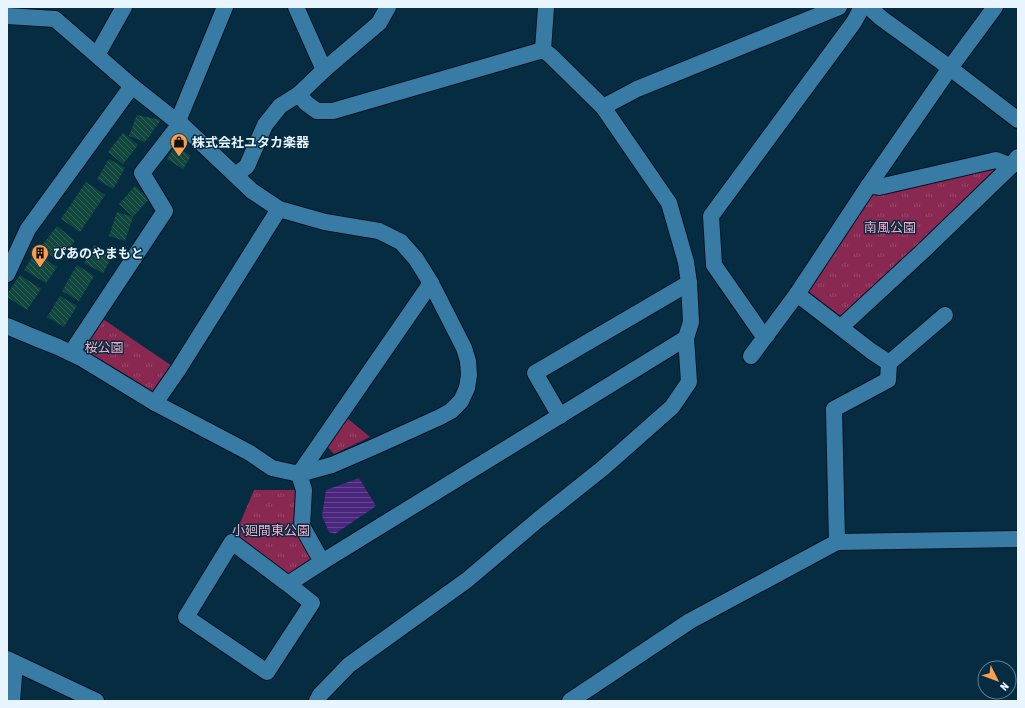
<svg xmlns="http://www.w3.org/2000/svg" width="1025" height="708" viewBox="0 0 1025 708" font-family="'Asap Condensed','Noto Sans JP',sans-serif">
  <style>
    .grass { fill: url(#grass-tufts) }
    .water { fill: url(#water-rules) }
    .building { fill: url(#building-back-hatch) }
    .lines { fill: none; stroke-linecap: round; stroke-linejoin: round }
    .minor-casing { stroke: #011420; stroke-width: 18 }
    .minor { stroke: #387ca6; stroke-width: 16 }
    .labels { text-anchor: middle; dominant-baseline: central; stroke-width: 3; stroke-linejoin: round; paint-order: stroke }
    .poi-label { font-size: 13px; font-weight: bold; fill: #e8f5ff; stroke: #062c42; text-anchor: start }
    .park-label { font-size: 13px; fill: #fdaac4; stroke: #062c42 }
  </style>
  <defs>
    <pattern id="grass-tufts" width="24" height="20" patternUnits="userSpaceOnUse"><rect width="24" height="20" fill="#892850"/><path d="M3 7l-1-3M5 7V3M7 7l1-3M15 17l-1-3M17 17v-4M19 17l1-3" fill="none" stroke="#9a486a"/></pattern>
    <pattern id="water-rules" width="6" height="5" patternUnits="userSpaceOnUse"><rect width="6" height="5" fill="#4b267d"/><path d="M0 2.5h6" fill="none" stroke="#654690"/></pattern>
    <pattern id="building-back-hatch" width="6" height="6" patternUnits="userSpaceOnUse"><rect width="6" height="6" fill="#12473e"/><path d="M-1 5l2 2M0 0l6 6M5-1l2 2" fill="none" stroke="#34625b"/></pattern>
  </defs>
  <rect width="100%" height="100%" fill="#062c42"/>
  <!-- grass -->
  <g class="grass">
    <path d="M996,160l15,6 -170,161 -44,-33 72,-109z"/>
    <path d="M97,315l81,55 -23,33 -84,-50z"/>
    <path d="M347,418l23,19 -36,17 -8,-9z"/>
    <path d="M254,490h50l-2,36 20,36 -34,22 -56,-42z"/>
  </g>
  <!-- water -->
  <path class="water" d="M359,478l17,28 -41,28 -6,-2 -7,-16 4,-26z"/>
  <!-- building -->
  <g class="building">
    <path d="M137,115l24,5 -16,22 -16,-6z"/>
    <path d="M123,133l15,12 -15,19 -15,-12z"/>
    <path d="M175,146l16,10 -8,13 -16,-10z"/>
    <path d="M109,159l16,9 -12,21 -16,-10z"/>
    <path d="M86,182l19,13 -25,37 -19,-13z"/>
    <path d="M135,186l14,13 -16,18 -14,-13z"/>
    <path d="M117,212l16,5 -8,24 -16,-5z"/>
    <path d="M57,226l18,15 -17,20 -17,-14z"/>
    <path d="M94,245l19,10 -10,18 -19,-10z"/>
    <path d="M35,253l22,14 -11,16 -22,-13z"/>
    <path d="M77,265l17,11 -15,25 -17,-10z"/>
    <path d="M20,275l21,14 -14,21 -20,-13v-3z"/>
    <path d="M60,296l17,10 -13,21 -17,-10z"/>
  </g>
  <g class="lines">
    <!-- minor casing -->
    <g class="minor-casing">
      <g id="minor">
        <path d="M296,7l28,63"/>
        <path d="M869,7l12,11 69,50 68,52"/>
        <path d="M7,16l48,3 77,67 48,38 -38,49 23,38 -94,142"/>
        <path d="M543,50l3,-43"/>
        <path d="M97,55l27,-48"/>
        <path d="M299,94l7,9 11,8h16l210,-61"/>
        <path d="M603,107l34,-18 202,-82"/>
        <path d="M236,175l11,-9 18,-41 15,-19 19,-12 25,-24 55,-47 9,-16"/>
        <path d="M869,185l81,-117 45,-61"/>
        <path d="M7,274l21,-45 104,-143"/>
        <path d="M797,294l74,57 18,12 -1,17 -54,29 3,133"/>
        <path d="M7,326l31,13 20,8 23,11 74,45 95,50 22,15 27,6 33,-9 44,-19 64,-29 11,-6 10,-10 6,-13 2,-13 -1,-14 -4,-13 -33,-65 -15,-24 -15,-17 -22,-11 -54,-9 -46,-13 -27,-18 -74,-70 47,-114"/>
        <path d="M841,327l80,-74 90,-87 7,-9"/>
        <path d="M767,335l-7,-4 -46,-66 -3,-49 143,-194 8,-15"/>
        <path d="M751,356l46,-62 72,-109 10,2 117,-27 15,6"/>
        <path d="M889,363l56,-48"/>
        <path d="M155,403l23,-33 101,-161"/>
        <path d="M560,416l-25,-43 154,-90"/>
        <path d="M322,562l-20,-36 2,-36 -5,-16 132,-191"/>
        <path d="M288,584l-56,-42 -46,75 81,55 45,-69 -24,-19 34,-22 364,-224"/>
        <path d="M7,659l89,42"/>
        <path d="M12,701l3,-38"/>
        <path d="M317,701l3,-6 29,-30 118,-85 72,-61 64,-51 69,-61 17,-25 -3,-44 5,-16 -2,-39 -3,-21 -17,-59 -66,-96 -53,-52 -7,-5"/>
        <path d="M570,701l120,-80 147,-79 181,-3"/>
      </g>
    </g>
    <!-- minor -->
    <use href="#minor" class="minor"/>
  </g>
  <!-- icons -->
  <defs>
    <g id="shop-pin" transform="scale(0.9)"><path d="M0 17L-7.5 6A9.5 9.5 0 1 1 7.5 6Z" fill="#fa9f4f" stroke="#062c42"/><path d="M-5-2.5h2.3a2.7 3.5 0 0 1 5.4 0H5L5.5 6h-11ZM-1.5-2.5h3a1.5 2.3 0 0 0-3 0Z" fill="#111"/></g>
    <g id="building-pin" transform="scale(0.9)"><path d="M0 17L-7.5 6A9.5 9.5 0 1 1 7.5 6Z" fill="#fa9f4f" stroke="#062c42"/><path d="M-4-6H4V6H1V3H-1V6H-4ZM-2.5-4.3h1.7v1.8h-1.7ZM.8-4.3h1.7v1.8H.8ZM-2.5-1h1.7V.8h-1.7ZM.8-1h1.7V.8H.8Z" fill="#111"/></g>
  </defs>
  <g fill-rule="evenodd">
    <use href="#shop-pin" x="179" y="142"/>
    <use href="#building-pin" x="40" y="253"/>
  </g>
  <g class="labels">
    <!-- poi labels -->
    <g class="poi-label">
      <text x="192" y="142">株式会社ユタカ楽器</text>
      <text x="53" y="253">ぴあのやまもと</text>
    </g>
    <!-- park labels -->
    <g class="park-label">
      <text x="890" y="227">南風公園</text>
      <text x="104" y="347">桜公園</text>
      <text x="271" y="530">小廻間東公園</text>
    </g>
  </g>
  <!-- border -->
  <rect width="1025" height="708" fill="none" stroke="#e8f5ff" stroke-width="16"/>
  <!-- north arrow -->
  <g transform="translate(997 680) rotate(132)"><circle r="19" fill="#062c42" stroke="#607c8e"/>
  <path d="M0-3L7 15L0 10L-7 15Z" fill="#fa9f4f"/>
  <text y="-6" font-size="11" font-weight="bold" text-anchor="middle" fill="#e8f5ff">N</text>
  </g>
</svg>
